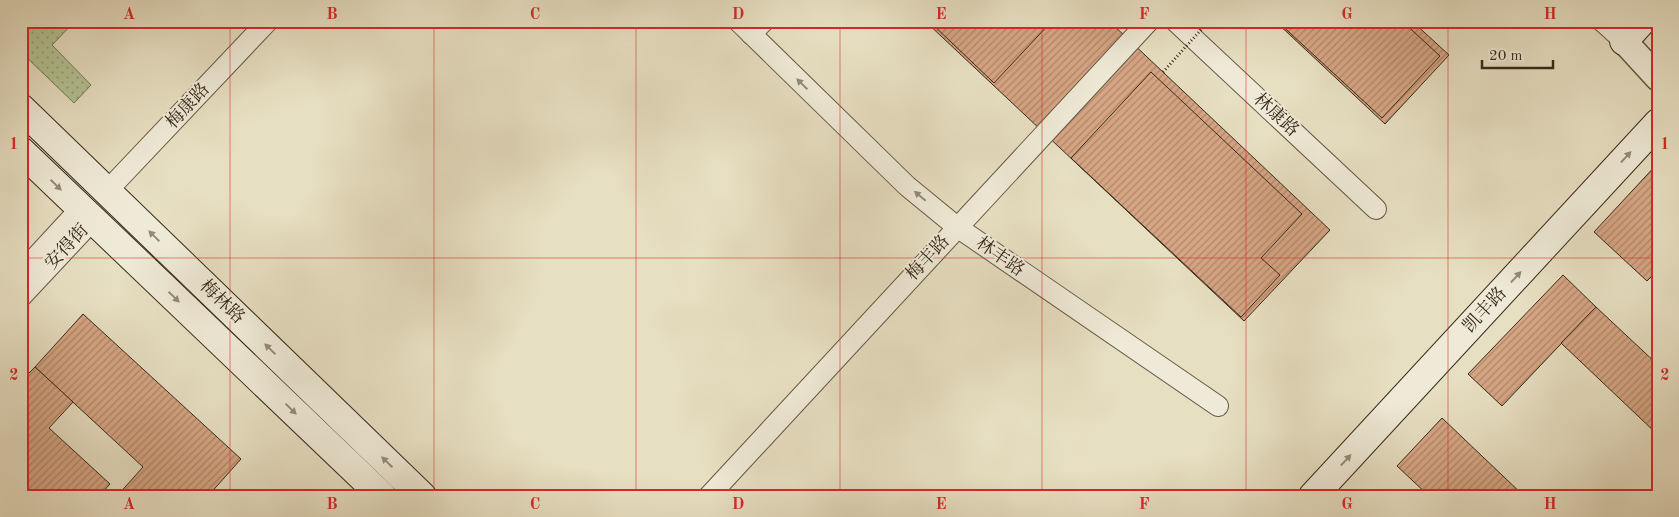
<svg xmlns="http://www.w3.org/2000/svg" width="1679" height="517" viewBox="0 0 1679 517" font-family="'Old Standard TT','Noto Serif SC',serif">
  <style>
    .park { fill: url(#park-dots); stroke: #767656 }
    .building { fill: url(#building-hatch); stroke: #382a19 }
    .lines { fill: none; stroke-linecap: round; stroke-linejoin: round }
    .minor-casing { stroke: #645743; stroke-width: 22 }
    .tertiary-casing { stroke: #645743; stroke-width: 28 }
    .secondary-casing { stroke: #382a19; stroke-width: 30 }
    .minor { stroke: #efead7; stroke-width: 20 }
    .tertiary { stroke: #efead7; stroke-width: 25 }
    .secondary { stroke: #efead7; stroke-width: 28 }
    .path-bridge { stroke: #382a19; stroke-width: 3; stroke-dasharray: 1 2.5; stroke-linecap: butt }
    .oneway { fill: #948a78 }
    .grid { fill: none; stroke: #d62828; stroke-width: 1; stroke-opacity: 0.55 }
    .labels { text-anchor: middle; dominant-baseline: central; stroke-width: 4; stroke-linejoin: round; paint-order: stroke }
    .street-label { font-size: 18px; fill: #382a19; stroke: #efead7 }
    .neatline { fill: none; stroke: #d62828; stroke-width: 2 }
    .grid-label { font-size: 16px; text-anchor: middle; font-weight: bold; fill: #d62828 }
  </style>
  <defs>
    <pattern id="park-dots" width="8" height="8" patternUnits="userSpaceOnUse" patternTransform="scale(1.25)"><rect width="8" height="8" fill="#b4c294"/><path d="M2 2h.1M6 6h.1" fill="none" stroke="#939e78" stroke-width="1.8" stroke-linecap="round"/></pattern>
    <pattern id="building-hatch" width="6" height="6" patternUnits="userSpaceOnUse" patternTransform="scale(1.25)"><rect width="6" height="6" fill="#d6a584"/><path d="M-1 1l2-2M0 6l6-6M5 7l2-2" fill="none" stroke="#af876b"/></pattern>
  </defs>
  <rect width="100%" height="100%" fill="#e7dfc2"/>
  <filter id="stains"><feTurbulence type="fractalNoise" baseFrequency=".004" numOctaves="4"/><feColorMatrix values="0 0 0 0 .2 0 0 0 0 .09 0 0 0 0 .02 0 0 0 .5 -.17"/></filter>
  <radialGradient id="worn" r=".72"><stop offset=".6" stop-color="#630" stop-opacity="0"/><stop offset="1" stop-color="#630" stop-opacity=".3"/></radialGradient>
  <!-- park -->
  <path class="park" d="M21,21h54l-23,24 39,40 -17,18 -53,-51z"/>
  <!-- building -->
  <g class="building">
    <path d="M925,21h184l221,209 -86,91z"/>
    <path d="M929,21h123l-58,62z"/>
    <path d="M1275,21h137l37,34 -64,69z"/>
    <path d="M1277,21h125l38,35 -58,62z"/>
    <path d="M1151,72l151,142 -41,44 19,17 -39,42 -170,-159z"/>
    <path d="M1658,163v107l-11,11 -53,-49z"/>
    <path d="M1563,275l33,32 -94,99 -34,-32z"/>
    <path d="M1596,307l62,58v70l-97,-92z"/>
    <path d="M83,314l158,145 -33,37h-91l26,-29 -108,-100z"/>
    <path d="M35,367l38,35 -24,26 61,56 -11,12h-67l-11,-10v-105z"/>
    <path d="M1442,418l82,78h-95l-32,-30z"/>
  </g>
  <g class="lines">
    <!-- minor casing -->
    <g class="minor-casing">
      <g id="minor">
        <path d="M738,21l169,165 50,41 261,179"/>
        <path d="M1175,21l201,188"/>
        <path d="M1602,21l22,20"/>
        <path d="M751,34l13,-13"/>
        <path d="M107,191l161,-170"/>
        <path d="M21,273l60,-65"/>
        <path d="M21,297l72,-77"/>
        <path d="M709,496l440,-475"/>
      </g>
    </g>
    <!-- tertiary casing -->
    <g class="tertiary-casing">
      <path id="tertiary" d="M1624,41l34,37"/>
    </g>
    <!-- secondary casing -->
    <g class="secondary-casing">
      <g id="secondary">
        <path d="M1624,41l18,-20"/>
        <path d="M21,108l401,388"/>
        <path d="M21,151l361,345"/>
        <path d="M1313,496l345,-373"/>
      </g>
    </g>
    <!-- minor -->
    <use href="#minor" class="minor"/>
    <!-- tertiary -->
    <use href="#tertiary" class="tertiary"/>
    <!-- secondary -->
    <use href="#secondary" class="secondary"/>
    <!-- path-bridge -->
    <path class="path-bridge" d="M1163,72l46,-51"/>
  </g>
  <!-- one-way arrows -->
  <defs><path id="oneway-solid" d="M-6-.8H1V-3.2L6.5 0L1 3.2V.8H-6Z" transform="scale(1.25)"/></defs>
  <g class="oneway">
    <use href="#oneway-solid" transform="translate(802 84) rotate(-136)"/>
    <use href="#oneway-solid" transform="translate(1626 157) rotate(-47)"/>
    <use href="#oneway-solid" transform="translate(56 185) rotate(44)"/>
    <use href="#oneway-solid" transform="translate(920 196) rotate(-140)"/>
    <use href="#oneway-solid" transform="translate(154 236) rotate(-136)"/>
    <use href="#oneway-solid" transform="translate(1516 277) rotate(-47)"/>
    <use href="#oneway-solid" transform="translate(174 297) rotate(44)"/>
    <use href="#oneway-solid" transform="translate(270 349) rotate(-136)"/>
    <use href="#oneway-solid" transform="translate(291 409) rotate(44)"/>
    <use href="#oneway-solid" transform="translate(1346 460) rotate(-47)"/>
    <use href="#oneway-solid" transform="translate(387 462) rotate(-136)"/>
  </g>
  <!-- grid -->
  <path class="grid" d="M230,21v475M434,21v475M636,21v475M840,21v475M1042,21v475M1246,21v475M1448,21v475M21,258h1637"/>
  <g class="labels">
    <!-- street labels -->
    <g class="street-label">
      <text transform="translate(188 106) rotate(-47)">梅康路</text>
      <text transform="translate(1276 115) rotate(43)">林康路</text>
      <text transform="translate(67 247) rotate(-47)">安得街</text>
      <text transform="translate(1000 257) rotate(35)">林丰路</text>
      <text transform="translate(928 258) rotate(-47)">梅丰路</text>
      <text transform="translate(222 302) rotate(44)">梅林路</text>
      <text transform="translate(1485 310) rotate(-47)">凯丰路</text>
    </g>
  </g>
  <!-- margin -->
  <rect width="1679" height="517" fill="none" stroke="#e7dfc2" stroke-width="55"/>
  <!-- scale -->
  <path d="M1482 60v8h71v-8" fill="none" stroke="#382a19" stroke-width="2.5"/>
  <text x="1489" y="60" font-size="15" fill="#382a19" stroke="#efead7" stroke-width="4" paint-order="stroke">20 m</text>
  <rect x="28" y="28" width="1624" height="462" class="neatline"/>
  <g class="grid-label">
    <text x="129" y="19">A</text>
    <text x="332" y="19">B</text>
    <text x="535" y="19">C</text>
    <text x="738" y="19">D</text>
    <text x="941" y="19">E</text>
    <text x="1144" y="19">F</text>
    <text x="1347" y="19">G</text>
    <text x="1550" y="19">H</text>
    <text x="14" y="149">1</text>
    <text x="1665" y="149">1</text>
    <text x="14" y="380">2</text>
    <text x="1665" y="380">2</text>
    <text x="129" y="509">A</text>
    <text x="332" y="509">B</text>
    <text x="535" y="509">C</text>
    <text x="738" y="509">D</text>
    <text x="941" y="509">E</text>
    <text x="1144" y="509">F</text>
    <text x="1347" y="509">G</text>
    <text x="1550" y="509">H</text>
  </g>
  <rect width="100%" height="100%" filter="url(#stains)"/>
  <rect width="100%" height="100%" fill="url(#worn)"/>
</svg>
